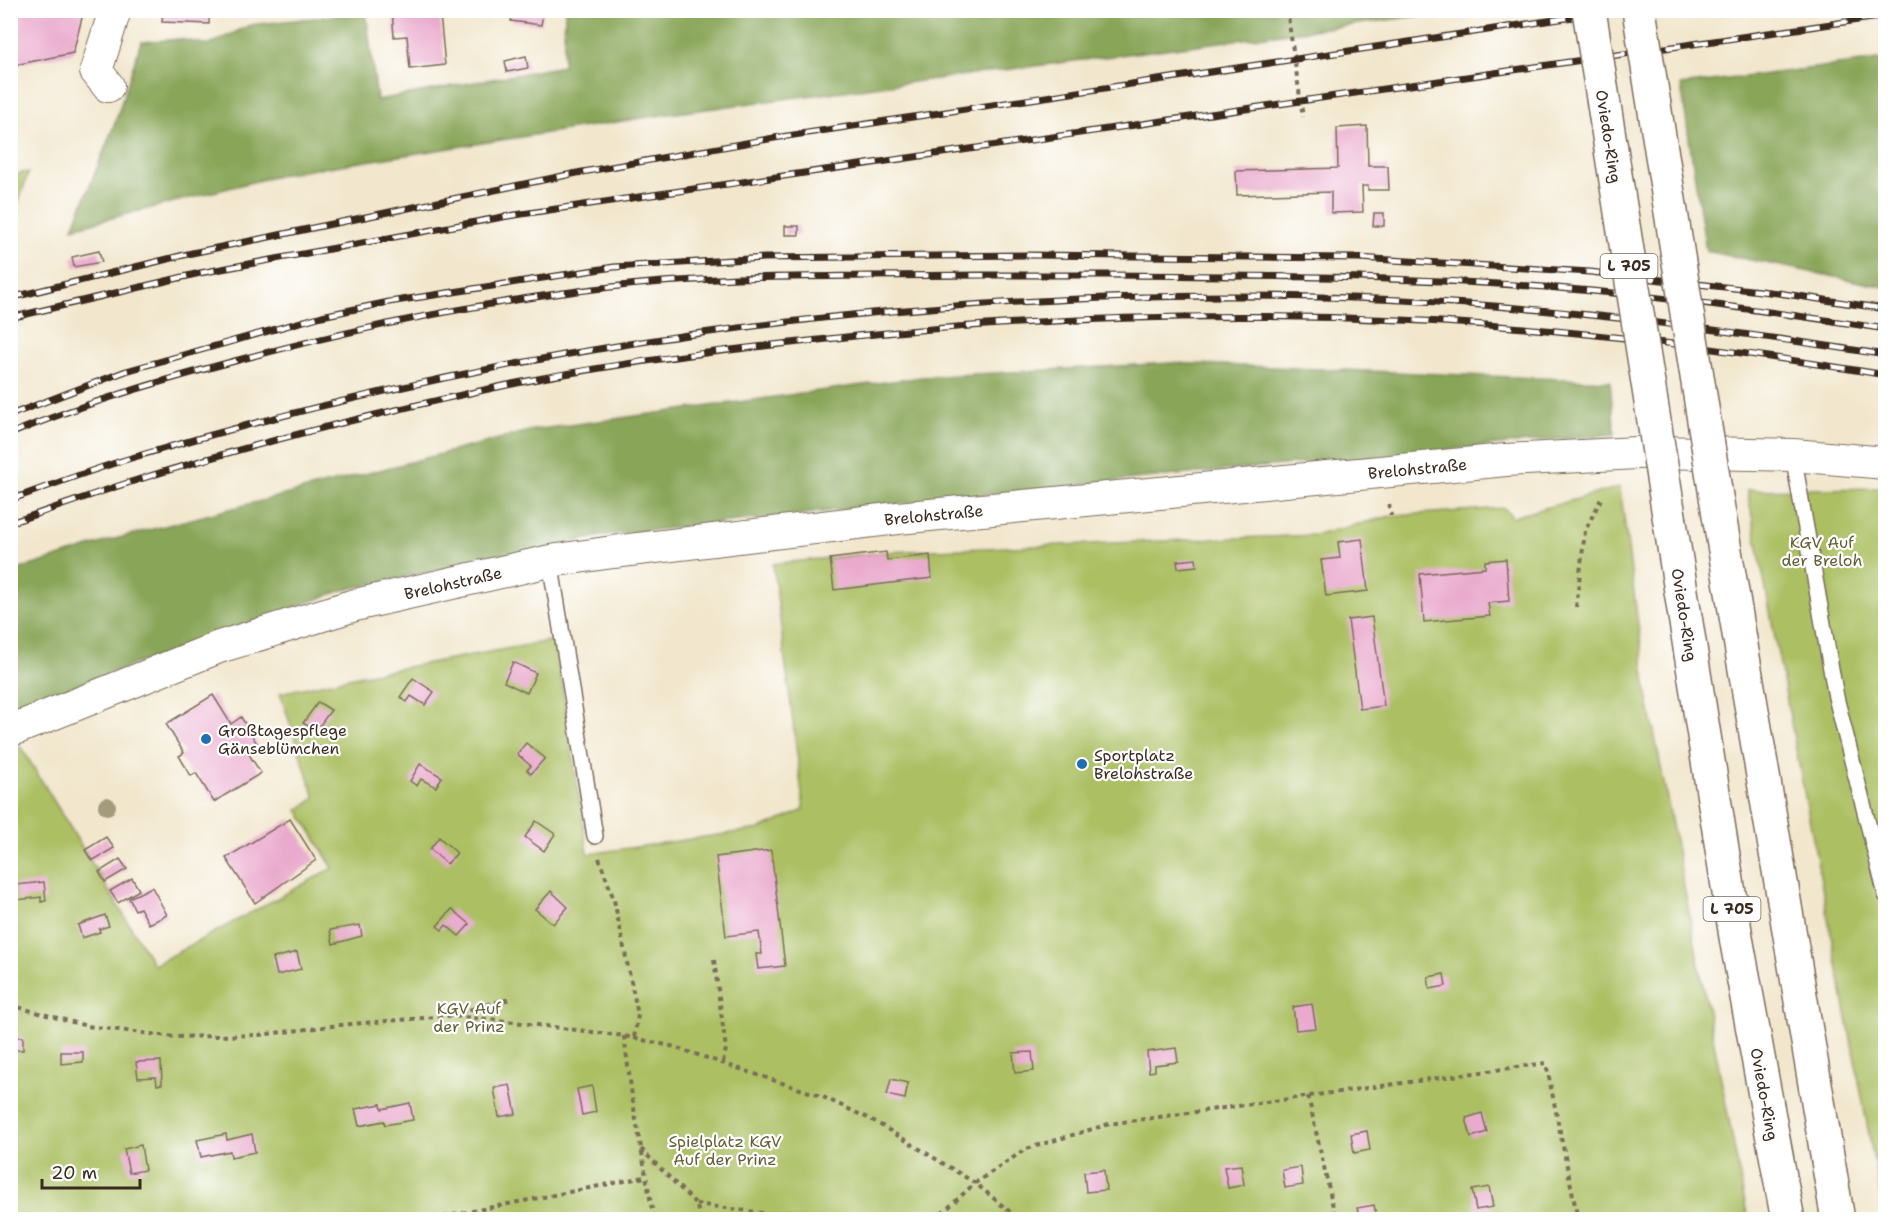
<svg xmlns="http://www.w3.org/2000/svg" width="1896" height="1230" viewBox="0 0 1896 1230" font-family="'Shantell Sans',sans-serif">
  <style>
    .green { fill: #acc063; stroke: #747540; stroke-width: 1.5 }
    .forest { fill: #89a659; stroke: #62683c; stroke-width: 1.5 }
    .building { fill: #eaaacd }
    .lines { fill: none; stroke-linecap: round; stroke-linejoin: round }
    .service-casing { stroke: #7b6c5b; stroke-width: 18 }
    .minor-casing { stroke: #7b6c5b; stroke-width: 34 }
    .trunk-casing { stroke: #7b6c5b; stroke-width: 36 }
    .path { stroke: #7b6c5b; stroke-width: 4; stroke-dasharray: 4.5 4.5; stroke-linecap: butt }
    .service { stroke: #fff; stroke-width: 15 }
    .minor { stroke: #fff; stroke-width: 32 }
    .trunk { stroke: #fff; stroke-width: 33 }
    .rail-casing { stroke: #3b2a1e; stroke-width: 7 }
    .rail { stroke: #fff; stroke-width: 4.5; stroke-dasharray: 14; stroke-linecap: butt }
    .trunk-bridge-casing { stroke: #7b6c5b; stroke-width: 36; stroke-linecap: butt }
    .trunk-bridge { stroke: #fff; stroke-width: 33 }
    .tree { fill: #a39c7a }
    .poi-dot { fill: #1f6fb2; stroke: #fff; stroke-width: 2 }
    .labels { text-anchor: middle; dominant-baseline: central; stroke-width: 4.5; stroke-linejoin: round; paint-order: stroke }
    .shield { fill: #fff; stroke: #766a62; stroke-width: 1.5 }
    .shield-label { font-size: 15px; font-weight: bold; fill: #3b2a1e }
    .street-label { font-size: 16px; fill: #3b2a1e; stroke: #fff }
    .park-label { font-size: 16px; fill: #635e36; stroke: #fff }
    .poi-label { font-size: 16px; fill: #3b2a1e; stroke: #fff; text-anchor: start }
  </style>
  <rect width="100%" height="100%" fill="#fff"/>
  <filter id="ink" filterUnits="userSpaceOnUse"><feTurbulence type="fractalNoise" baseFrequency=".0167" numOctaves="2"/><feDisplacementMap in="SourceGraphic" scale="12" xChannelSelector="R" yChannelSelector="G"/><feConvolveMatrix kernelMatrix="1 2 1 2 8 2 1 2 1" color-interpolation-filters="sRGB"/></filter>
  <filter id="wash" filterUnits="userSpaceOnUse"><feTurbulence type="fractalNoise" baseFrequency=".008" numOctaves="4" result="noise"/><feDisplacementMap in="SourceGraphic" scale="24" xChannelSelector="R" yChannelSelector="G"/><feGaussianBlur stdDeviation="1.35" result="paint"/><feColorMatrix in="noise" values="0 0 0 0 0 0 0 0 0 0 0 0 0 0 0 0 0 1.4 0 .05"/><feComposite in="paint" operator="in"/></filter>
  <g filter="url(#wash)">
    <rect width="100%" height="100%" fill="#f2e7cd"/>
    <!-- green -->
    <g class="green">
      <path d="M29,172l-18,50v-47z"/>
      <path d="M1620,487l28,213 100,519 -1737,1 -1,-467 11,-6 133,218 179,-97 -35,-58 17,-12 -35,-105 78,-17 197,-36 33,214 172,-25 44,-19 -31,-246 113,-12 430,-17 75,-19 113,-8 9,9z"/>
      <path d="M1885,488v731l-138,-729z"/>
    </g>
    <!-- forest -->
    <g class="forest">
      <path d="M565,11v-1l892,1 -789,103 -384,60 -211,54 42,-105 26,-81 39,-3 29,6 41,-20 116,-13 11,88 186,-34z"/>
      <path d="M1885,59v228l-179,-36 -25,-166z"/>
      <path d="M1171,363l439,18 5,53 -481,45 -528,56 -263,55 -269,96 -63,26v-140l100,-32 422,-110 389,-53z"/>
    </g>
    <g id="blocks">
      <!-- building -->
      <g class="building">
        <path d="M16,10h68l-11,43 -63,13v-48h4z"/>
        <path d="M163,10h46v14l-47,-2z"/>
        <path d="M392,10h42l1,5 5,-1 5,51 -35,4 -3,-33 -13,1z"/>
        <path d="M513,10h31l-3,15 -30,-4z"/>
        <path d="M526,56l2,12 -21,4 -2,-11z"/>
        <path d="M1367,126l1,40h20l1,24h-21v-4h-6l1,26 -32,1v-21l-94,3 -1,-24 102,-3 -1,-40z"/>
        <path d="M1374,213h10v13h-11z"/>
        <rect x="785" y="226" width="14" height="9"/>
        <path d="M99,251l3,11 -28,5 -2,-10z"/>
        <path d="M1362,539l6,52 -42,5 -5,-36 19,-2 -2,-16z"/>
        <path d="M886,552l1,8 43,-5 2,23 -98,12 -4,-31z"/>
        <path d="M1196,559l1,7 -19,2 -1,-7z"/>
        <path d="M1506,559l3,42 -21,2 2,13 -66,6 -4,-48 65,-6v-7z"/>
        <path d="M1372,617l12,89 -24,3 -12,-89z"/>
        <path d="M513,662l23,11 -9,20 -23,-11z"/>
        <path d="M413,678l21,14 -9,13 -14,-9 -4,6 -7,-5z"/>
        <path d="M213,695l18,29 10,-7 18,30 -11,6 13,20 -47,29 -18,-29 -5,3 -12,-20 5,-3 -18,-29z"/>
        <path d="M318,702l13,8 -11,15 5,3 -4,6 -18,-11z"/>
        <path d="M526,743l19,15 -14,16 -4,-4 4,-4 -14,-12z"/>
        <path d="M420,764l22,13 -6,10 -15,-8 -4,7 -7,-5z"/>
        <path d="M290,819l26,41 -61,43 -29,-45z"/>
        <path d="M536,821l19,13 -11,17 -19,-14z"/>
        <path d="M106,837l8,11 -22,13 -7,-11z"/>
        <path d="M439,837l18,16 -10,11 -17,-15z"/>
        <path d="M771,850l14,116 -27,3 -2,-15h6l-3,-22 -33,4 -10,-79z"/>
        <path d="M120,859l7,10 -22,13 -6,-10z"/>
        <path d="M132,878l7,12 -21,13 -8,-12z"/>
        <path d="M44,882l2,19 -5,1v-5l-24,3 -2,-15z"/>
        <path d="M152,887l15,28 -18,9 -9,-16 -5,2 -6,-12z"/>
        <path d="M551,891l17,16 -15,17 -18,-15z"/>
        <path d="M452,909l18,15 -11,12 -13,-11 -4,5 -5,-4z"/>
        <path d="M105,915l4,11 -10,3 1,3 -18,6 -4,-13z"/>
        <path d="M360,925l2,11 -29,8 -3,-14z"/>
        <path d="M297,952l4,17 -24,6 -4,-17z"/>
        <path d="M1444,974l2,12 -16,3 -2,-12z"/>
        <path d="M1312,1004l4,24 -20,2 -3,-23z"/>
        <path d="M10,1037h13v13h-7l-1,6h-5z"/>
        <path d="M1176,1048l2,14 -23,3v6l-6,1 -2,-20z"/>
        <path d="M61,1052h22v10l-22,2z"/>
        <path d="M1032,1052l2,19 -19,2 -2,-20z"/>
        <path d="M161,1061l1,23 -5,1 -1,-8 -18,1 -2,-16z"/>
        <path d="M891,1079l17,4 -3,16 -18,-4z"/>
        <path d="M510,1085l6,29 -17,3 -5,-29z"/>
        <path d="M592,1086l4,26 -14,3 -5,-26z"/>
        <path d="M410,1103l3,17 -28,5 -1,-4 -25,5 -4,-17 26,-5 1,5z"/>
        <path d="M1482,1113l5,19 -16,5 -5,-19z"/>
        <path d="M1367,1131l3,19 -16,3 -3,-19z"/>
        <path d="M226,1134l1,6 25,-6 3,18 -24,5 -1,-6 -29,6 -4,-17z"/>
        <path d="M141,1145l4,25 -16,3 -5,-24z"/>
        <path d="M1241,1165l3,20 -16,3 -4,-21z"/>
        <path d="M1301,1167l2,18 -18,3 -3,-18z"/>
        <path d="M1104,1170l2,20 -20,2 -2,-20z"/>
        <path d="M1489,1187l4,20 -17,3 -4,-20z"/>
        <path d="M1374,1205l3,15h-17l-3,-12z"/>
        <path d="M590,1212l1,8h-27l-1,-3z"/>
      </g>
    </g>
  </g>
  <g filter="url(#ink)">
    <use href="#blocks" fill-opacity="0" stroke="#7b6c5b" stroke-width="1.5"/>
    <g class="lines">
      <!-- service casing -->
      <g class="service-casing">
        <g id="service">
          <path d="M1793,455l43,242 50,198"/>
          <path d="M550,561l45,275"/>
        </g>
      </g>
      <!-- minor casing -->
      <g class="minor-casing">
        <g id="minor">
          <path d="M108,86l-12,-15 19,-61"/>
          <path id="s1" d="M10,731l209,-84 136,-42 195,-44 63,-9 285,-34 608,-58 149,-8 138,3 93,8"/>
        </g>
      </g>
      <!-- trunk casing -->
      <g class="trunk-casing">
        <g id="trunk">
          <path d="M1719,515l119,705"/>
          <path id="s2" d="M1670,522l67,421 51,277"/>
        </g>
      </g>
      <!-- path -->
      <g class="path">
        <path d="M1287,10l16,107"/>
        <path d="M1389,504l2,12"/>
        <path d="M1576,607l9,-76 16,-32"/>
        <path d="M599,858l15,42 24,115 -4,23"/>
        <path d="M714,960l12,89 -3,13"/>
        <path d="M10,1005l77,21 88,11 84,-2 81,-10 108,-9 42,3 134,17 47,10 150,50 53,25 101,62 45,37"/>
        <path d="M452,1015l40,-12 19,-4"/>
        <path d="M624,1036l9,67 21,117"/>
        <path d="M1308,1096l28,124"/>
        <path d="M641,1149l55,55 5,16"/>
        <path d="M696,1204l96,13 1,3"/>
        <path d="M427,1220l218,-43"/>
        <path d="M935,1220l40,-37 51,-34 83,-25 437,-61 32,157"/>
      </g>
      <!-- service -->
      <use href="#service" class="service"/>
      <!-- minor -->
      <use href="#minor" class="minor"/>
      <!-- trunk -->
      <use href="#trunk" class="trunk"/>
      <!-- rail casing -->
      <g class="rail-casing">
        <g id="rail">
          <path d="M10,298l182,-45 385,-80 197,-35 846,-128"/>
          <path d="M10,318l190,-45 308,-57 1378,-200"/>
          <path d="M10,415l116,-44 196,-55 67,-14 225,-35 151,-9 259,-3 334,3 232,14 188,21 108,16"/>
          <path d="M10,434c77,-32 157,-55 236,-76 120,-32 242,-57 365,-71 85,-10 172,-10 257,-11 80,-1 159,-1 239,-1 161,1 324,1 485,16 99,9 196,23 294,38"/>
          <path d="M10,500c39,-14 78,-29 118,-41 411,-124 845,-179 1274,-159 162,8 323,30 484,55"/>
          <path d="M10,523c43,-14 85,-30 127,-43 125,-39 252,-70 380,-97 93,-19 189,-31 283,-41 200,-23 401,-31 601,-22 163,7 324,29 485,55"/>
        </g>
      </g>
      <!-- rail -->
      <use href="#rail" class="rail"/>
      <!-- trunk-bridge casing -->
      <g class="trunk-bridge-casing">
        <g id="trunk-bridge">
          <path id="s3" d="M1589,10l81,512"/>
          <path d="M1639,10l80,505"/>
        </g>
      </g>
      <!-- trunk-bridge -->
      <use href="#trunk-bridge" class="trunk-bridge"/>
    </g>
    <!-- trees -->
    <circle class="tree" cx="107" cy="806" r="9"/>
  </g>
  <!-- markers -->
  <g class="poi-dot">
    <circle cx="206" cy="739" r="6"/>
    <circle cx="1082" cy="764" r="6"/>
  </g>
  <g class="labels">
    <!-- shield labels -->
    <g class="shield">
      <rect x="1600.5" y="254" width="57" height="24" rx="4.5"/>
      <rect x="1703.5" y="897" width="57" height="24" rx="4.5"/>
    </g>
    <g class="shield-label">
      <text x="1629" y="266">L 705</text>
      <text x="1732" y="909">L 705</text>
    </g>
    <!-- street labels -->
    <g class="street-label">
      <text stroke="none"><textPath href="#s3" startOffset="128">Oviedo-Ring</textPath></text>
      <text stroke="none"><textPath href="#s1" startOffset="1440">Brelohstraße</textPath></text>
      <text stroke="none"><textPath href="#s1" startOffset="954">Brelohstraße</textPath></text>
      <text stroke="none"><textPath href="#s1" startOffset="468">Brelohstraße</textPath></text>
      <text stroke="none"><textPath href="#s2" startOffset="94">Oviedo-Ring</textPath></text>
      <text stroke="none"><textPath href="#s2" startOffset="580">Oviedo-Ring</textPath></text>
    </g>
    <!-- park labels -->
    <g class="park-label">
      <text x="1822" y="542">KGV Auf<tspan x="1822" dy="18">der Breloh</tspan></text>
      <text x="469" y="1008">KGV Auf<tspan x="469" dy="18">der Prinz</tspan></text>
      <text x="725" y="1141">Spielplatz KGV<tspan x="725" dy="18">Auf der Prinz</tspan></text>
    </g>
    <!-- poi labels -->
    <g class="poi-label">
      <text x="218" y="730">Großtagespflege<tspan x="218" dy="18">Gänseblümchen</tspan></text>
      <text x="1094" y="755">Sportplatz<tspan x="1094" dy="18">Brelohstraße</tspan></text>
    </g>
  </g>
  <!-- margin -->
  <rect width="1896" height="1230" fill="none" stroke="#fff" stroke-width="36"/>
  <!-- scale -->
  <path d="M42 1179v9h98v-9" fill="none" stroke="#3b2a1e" stroke-width="3"/>
  <text x="51" y="1179" font-size="18" fill="#3b2a1e" stroke="#ffffff" stroke-width="4.5" paint-order="stroke">20 m</text>
</svg>
